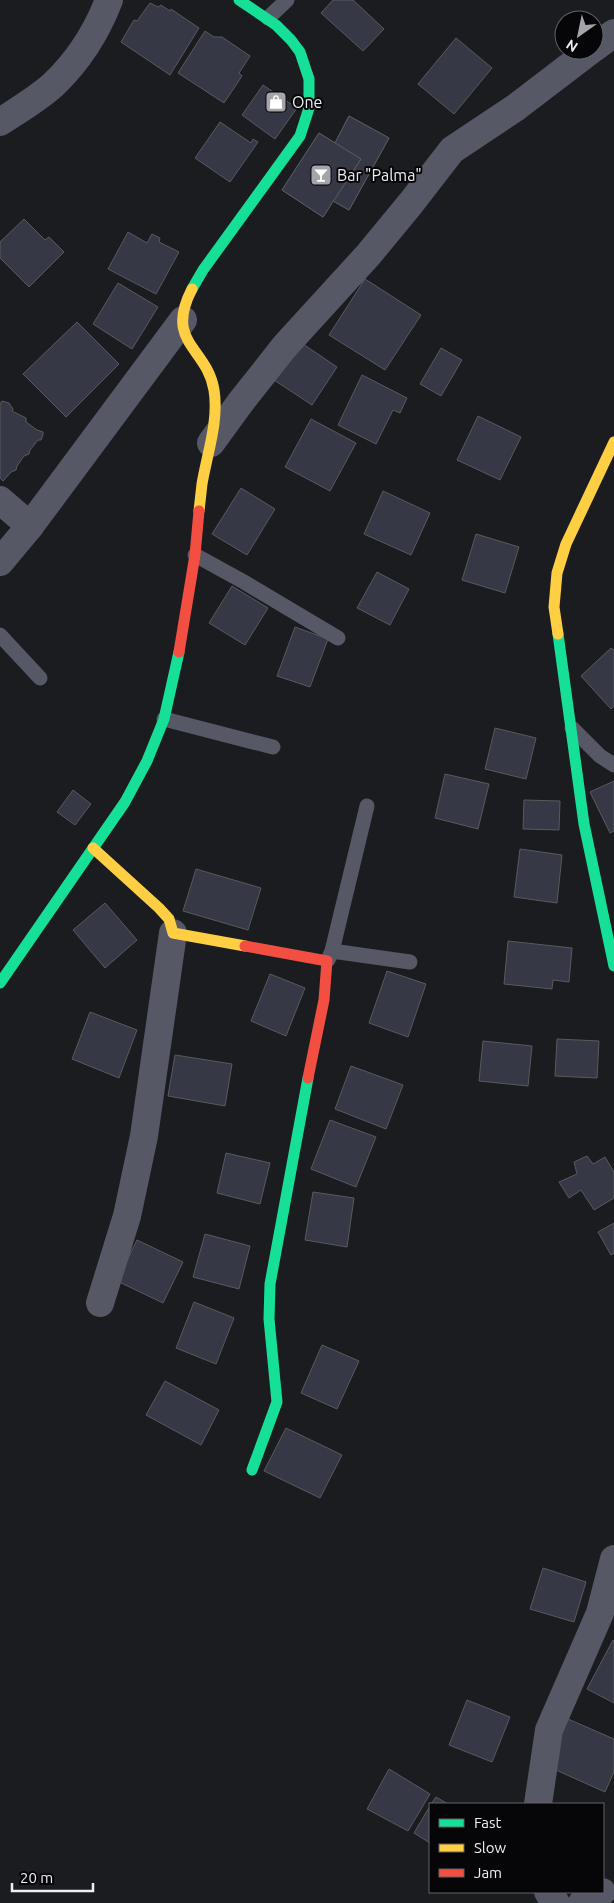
<svg xmlns="http://www.w3.org/2000/svg" width="614" height="1903" viewBox="0 0 614 1903" font-family="Ubuntu,sans-serif">
  <style>
    .building { fill: #363846; stroke: #595a5d }
    .lines { fill: none; stroke-linecap: round; stroke-linejoin: round }
    .lane { stroke: #565866; stroke-width: 15 }
    .street { stroke: #565866; stroke-width: 28 }
    .fast { stroke: #16e098; stroke-width: 11 }
    .slow { stroke: #ffcf43; stroke-width: 11 }
    .jam { stroke: #f24e42; stroke-width: 11 }
    .labels { text-anchor: middle; dominant-baseline: central; stroke-width: 4; stroke-linejoin: round; paint-order: stroke }
    .poi-label { font-size: 16px; fill: #eeeff5; stroke: #060609; text-anchor: start }
  </style>
  <rect width="100%" height="100%" fill="#1b1c20"/>
  <!-- building -->
  <g class="building">
    <path d="M333,0h20l31,29 -21,22 -42,-38z"/>
    <path d="M150,3l8,4 3,-2 9,6 1,-2 28,19 -29,47 -49,-33 13,-22 3,1z"/>
    <path d="M205,31l9,6h8l28,19 -11,17 3,3 -18,27 -46,-30z"/>
    <path d="M456,38l36,30 -38,46 -36,-30z"/>
    <path d="M263,85l34,23 -22,31 -33,-24z"/>
    <path d="M349,116l40,22 -40,72 -16,-9 -10,16 -41,-27 37,-57 16,10z"/>
    <path d="M349,116l40,22 -40,72 -16,-9 28,-42 -26,-16z"/>
    <path d="M220,122l31,21 2,-4 5,3 -28,40 -35,-24z"/>
    <path d="M319,133l42,26 -38,58 -41,-27z"/>
    <path d="M24,219l21,21 4,-3 15,15 -35,35 -29,-29v-16z"/>
    <path d="M128,232l19,11 5,-9 8,4 -1,4 20,10 -23,42 -48,-25z"/>
    <path d="M365,279l56,36 -36,55 -56,-35z"/>
    <path d="M118,283l40,24 -26,42 -39,-25z"/>
    <path d="M77,322l42,42 -53,53 -43,-43z"/>
    <path d="M300,342l37,25 -25,38 -38,-25z"/>
    <path d="M441,348l21,12 -21,36 -21,-12z"/>
    <path d="M362,375l45,23 -7,15 -7,-3 -17,34 -38,-19z"/>
    <path d="M2,401l7,2 4,6 -1,2 14,7v4l11,8 6,2v3l-2,5h-3l-8,10 -1,4 -5,2 -7,10 -1,4 -5,2 -8,9 -3,-3v-74z"/>
    <path d="M478,416l43,21 -21,43 -43,-20z"/>
    <path d="M311,419l45,24 -26,48 -45,-24z"/>
    <path d="M241,488l34,21 -28,46 -35,-21z"/>
    <path d="M383,491l47,22 -19,42 -47,-21z"/>
    <path d="M476,534l43,13 -14,46 -43,-13z"/>
    <path d="M377,572l32,17 -19,36 -33,-17z"/>
    <path d="M232,586l36,22 -23,37 -36,-22z"/>
    <path d="M295,627l33,12 -18,48 -33,-11z"/>
    <path d="M611,648l3,2v56l-3,3 -30,-33z"/>
    <path d="M495,728l41,10 -10,41 -41,-10z"/>
    <path d="M445,774l44,10 -11,45 -43,-11z"/>
    <path d="M614,781v50l-4,2 -20,-41z"/>
    <path d="M73,790l18,14 -16,21 -18,-13z"/>
    <path d="M524,800l36,1 -1,29 -36,-1z"/>
    <path d="M520,849l42,6 -5,48 -43,-6z"/>
    <path d="M196,869l65,19 -13,42 -65,-19z"/>
    <path d="M105,903l32,37 -32,28 -32,-38z"/>
    <path d="M508,941l64,7 -3,34 -16,-2 -1,9 -48,-5z"/>
    <path d="M387,971l39,13 -18,53 -39,-14z"/>
    <path d="M270,974l35,14 -19,48 -35,-15z"/>
    <path d="M90,1012l47,18 -18,48 -47,-19z"/>
    <path d="M557,1039l42,2 -2,37 -42,-2z"/>
    <path d="M483,1041l49,5 -4,40 -49,-5z"/>
    <path d="M175,1055l57,9 -7,42 -57,-10z"/>
    <path d="M351,1066l52,19 -17,44 -51,-20z"/>
    <path d="M330,1120l46,17 -20,50 -45,-18z"/>
    <path d="M226,1153l44,10 -10,41 -43,-11z"/>
    <path d="M587,1156l6,8 12,-7 9,15v26l-20,12 -13,-20 -12,8 -10,-16 18,-8 -3,-12z"/>
    <path d="M313,1192l41,6 -7,49 -42,-7z"/>
    <path d="M614,1223v30l-3,2 -13,-23z"/>
    <path d="M205,1234l45,12 -11,43 -46,-12z"/>
    <path d="M137,1240l46,22 -20,41 -46,-22z"/>
    <path d="M194,1302l40,16 -18,46 -40,-16z"/>
    <path d="M322,1345l37,16 -22,48 -36,-16z"/>
    <path d="M165,1381l54,29 -18,35 -55,-30z"/>
    <path d="M286,1428l56,27 -22,43 -56,-27z"/>
    <path d="M543,1568l43,14 -12,40 -44,-13z"/>
    <path d="M613,1640l1,1v62l-27,-14z"/>
    <path d="M467,1700l43,17 -18,45 -43,-17z"/>
    <path d="M568,1719l46,20v33l-9,20 -58,-26z"/>
    <path d="M389,1769l41,25 -22,37 -41,-22z"/>
    <path d="M436,1797l12,7h-17z"/>
    <path d="M430,1806v37l-16,-10z"/>
  </g>
  <g class="lines">
    <!-- lane -->
    <g class="lane">
      <path d="M268,18l19,-18"/>
      <path d="M195,555l49,27 94,56"/>
      <path d="M0,635l40,43"/>
      <path d="M164,719l109,28"/>
      <path d="M572,728l28,28 14,9"/>
      <path d="M332,951l35,-145"/>
      <path d="M328,960l4,-9 78,11"/>
    </g>
    <!-- street -->
    <g class="street">
      <path d="M594,48l20,-15"/>
      <path d="M0,122c17,-11 39,-24 54,-38 24,-23 43,-53 55,-84"/>
      <path d="M211,443l29,-40 45,-57 84,-92 42,-51 41,-53 63,-42 76,-58"/>
      <path d="M0,500l30,26"/>
      <path d="M0,562l30,-36 153,-206"/>
      <path d="M100,1303l27,-87 17,-80 29,-203"/>
      <path d="M538,1804l11,-74 51,-117 14,-54"/>
      <path d="M548,1892l8,11"/>
      <path d="M582,1903l20,-11"/>
    </g>
    <!-- fast -->
    <g class="fast">
      <path d="M192,289l11,-19 97,-134 9,-28v-29l-9,-27 -9,-12 -15,-15 -37,-25"/>
      <path d="M558,634l26,190 30,142"/>
      <path d="M0,983l125,-181 22,-41 17,-42 15,-67"/>
      <path d="M252,1470l25,-68 -8,-83 1,-35 38,-206"/>
    </g>
    <!-- slow -->
    <g class="slow">
      <path d="M192,289c-28,54 15,58 22,101 5,31 -7,64 -12,94 -1,9 -2,18 -3,27"/>
      <path d="M558,634l-4,-27 3,-34 9,-29 48,-102"/>
      <path d="M93,848l66,60 10,11 4,14 72,13"/>
    </g>
    <!-- jam -->
    <g class="jam">
      <path d="M179,652l16,-97 4,-44"/>
      <path d="M245,946l82,15 -3,39 -16,78"/>
    </g>
  </g>
  <!-- icons -->
  <defs>
    <g id="shop-square" transform="scale(1.125)"><rect x="-9" y="-9" width="18" height="18" rx="4" fill="#a4a5aa" stroke="#060609"/><path d="M-5-2.5h2.3a2.7 3.5 0 0 1 5.4 0H5L5.5 6h-11ZM-1.5-2.5h3a1.5 2.3 0 0 0-3 0Z" fill="#fff"/></g>
    <g id="bar-square" transform="scale(1.125)"><rect x="-9" y="-9" width="18" height="18" rx="4" fill="#a4a5aa" stroke="#060609"/><path d="M-6-5H6L.8 .8V4.5H3.5V6h-7V4.5H-.8V.8Z" fill="#fff"/></g>
  </defs>
  <g fill-rule="evenodd">
    <use href="#shop-square" x="276" y="102"/>
    <use href="#bar-square" x="321" y="175"/>
  </g>
  <g class="labels">
    <!-- poi labels -->
    <g class="poi-label">
      <text x="292" y="102">One</text>
      <text x="337" y="175">Bar "Palma"</text>
    </g>
  </g>
  <!-- legend -->
  <rect x="429" y="1803" width="175" height="90" fill="#060609" stroke="#636367"/>
  <rect x="439" y="1819" width="25" height="8" fill="#16e098" stroke="#636367"/>
  <text x="474" y="1828" font-size="15" fill="#eeeff5">Fast</text>
  <rect x="439" y="1844" width="25" height="8" fill="#ffcf43" stroke="#636367"/>
  <text x="474" y="1853" font-size="15" fill="#eeeff5">Slow</text>
  <rect x="439" y="1869" width="25" height="8" fill="#f24e42" stroke="#636367"/>
  <text x="474" y="1878" font-size="15" fill="#eeeff5">Jam</text>
  <!-- north arrow -->
  <g transform="translate(579 35) rotate(213)"><circle r="24" fill="#060609" stroke="#636367"/>
  <path d="M0-4L9 19L0 12L-9 19Z" fill="#a4a5aa"/>
  <text y="-8" font-size="14" font-weight="bold" text-anchor="middle" fill="#eeeff5">N</text>
  </g>
  <!-- scale -->
  <path d="M12 1883v8h81v-8" fill="none" stroke="#eeeff5" stroke-width="2.5"/>
  <text x="20" y="1883" font-size="15" fill="#eeeff5" stroke="#060609" stroke-width="4" paint-order="stroke">20 m</text>
</svg>
